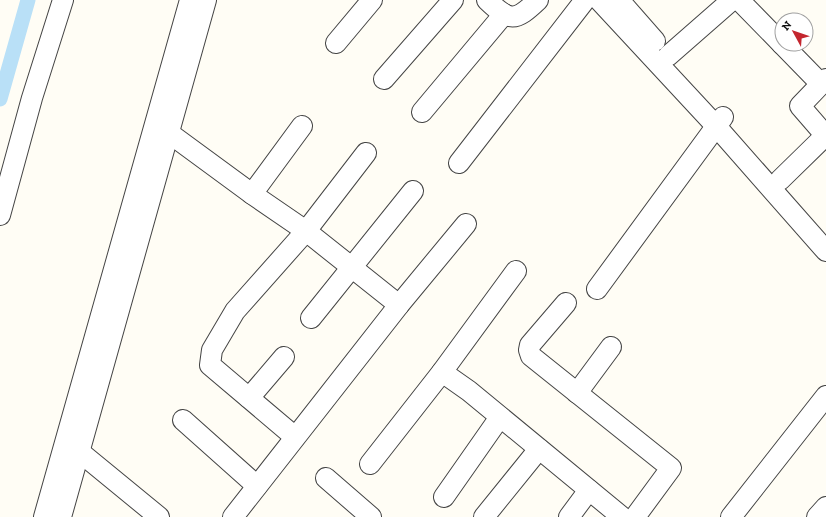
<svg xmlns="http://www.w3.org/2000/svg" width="826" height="517" viewBox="0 0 826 517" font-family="'Zilla Slab',serif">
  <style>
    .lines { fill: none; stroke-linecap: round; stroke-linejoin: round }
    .canal { stroke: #b9e0f7; stroke-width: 15 }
    .minor-casing { stroke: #444; stroke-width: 22 }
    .minor { stroke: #fff; stroke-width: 20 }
  </style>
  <rect width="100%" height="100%" fill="#fffdf5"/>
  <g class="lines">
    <!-- canal -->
    <path class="canal" d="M0,99l28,-99"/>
    <!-- minor casing -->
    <g class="minor-casing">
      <g id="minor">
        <path d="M487,0c23,22 28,22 51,0"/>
        <path d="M599,0l117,126 110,125"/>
        <path d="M619,0l36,41"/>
        <path d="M739,0l43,44"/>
        <path d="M336,43l36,-43"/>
        <path d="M782,44l39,40"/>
        <path d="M668,56l64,-56"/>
        <path d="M384,79l69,-79"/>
        <path d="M826,79l-26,27 26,30"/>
        <path d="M422,112l82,-98"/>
        <path d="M158,129l11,4 83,61 54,37 93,74"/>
        <path d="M459,163l126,-163"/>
        <path d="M780,180l46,-45"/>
        <path d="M252,194l50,-68"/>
        <path d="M0,215l32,-117 31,-98"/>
        <path d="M597,289l126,-172"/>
        <path d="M566,303l-36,42 -1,5 2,6 140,112 -36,49"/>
        <path d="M311,318l102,-127"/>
        <path d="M442,372l27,19 153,126"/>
        <path d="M577,393l34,-46"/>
        <path d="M249,398l35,-41"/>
        <path d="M183,420l74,66"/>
        <path d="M295,437l-85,-72 2,-15 23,-39 71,-80 60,-78"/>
        <path d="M70,444l89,73"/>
        <path d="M370,464l72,-92 74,-101"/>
        <path d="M326,478l45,39"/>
        <path d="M444,497l56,-80"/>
        <path d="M44,517l146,-517"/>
        <path d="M61,517l145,-517"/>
        <path d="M233,517l166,-212 67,-81"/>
        <path d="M484,517l55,-68"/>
        <path d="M569,517l20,-27"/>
        <path d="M731,517l95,-121"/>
        <path d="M817,517l9,-10"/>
      </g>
    </g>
    <!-- minor -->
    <use href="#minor" class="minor"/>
  </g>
  <!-- north arrow -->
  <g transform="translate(794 32) rotate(310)"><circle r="19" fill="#ffffff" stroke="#a0a0a0"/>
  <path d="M0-3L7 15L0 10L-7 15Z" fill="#c4262e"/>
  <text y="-6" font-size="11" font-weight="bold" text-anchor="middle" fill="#111111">N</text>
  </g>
</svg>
